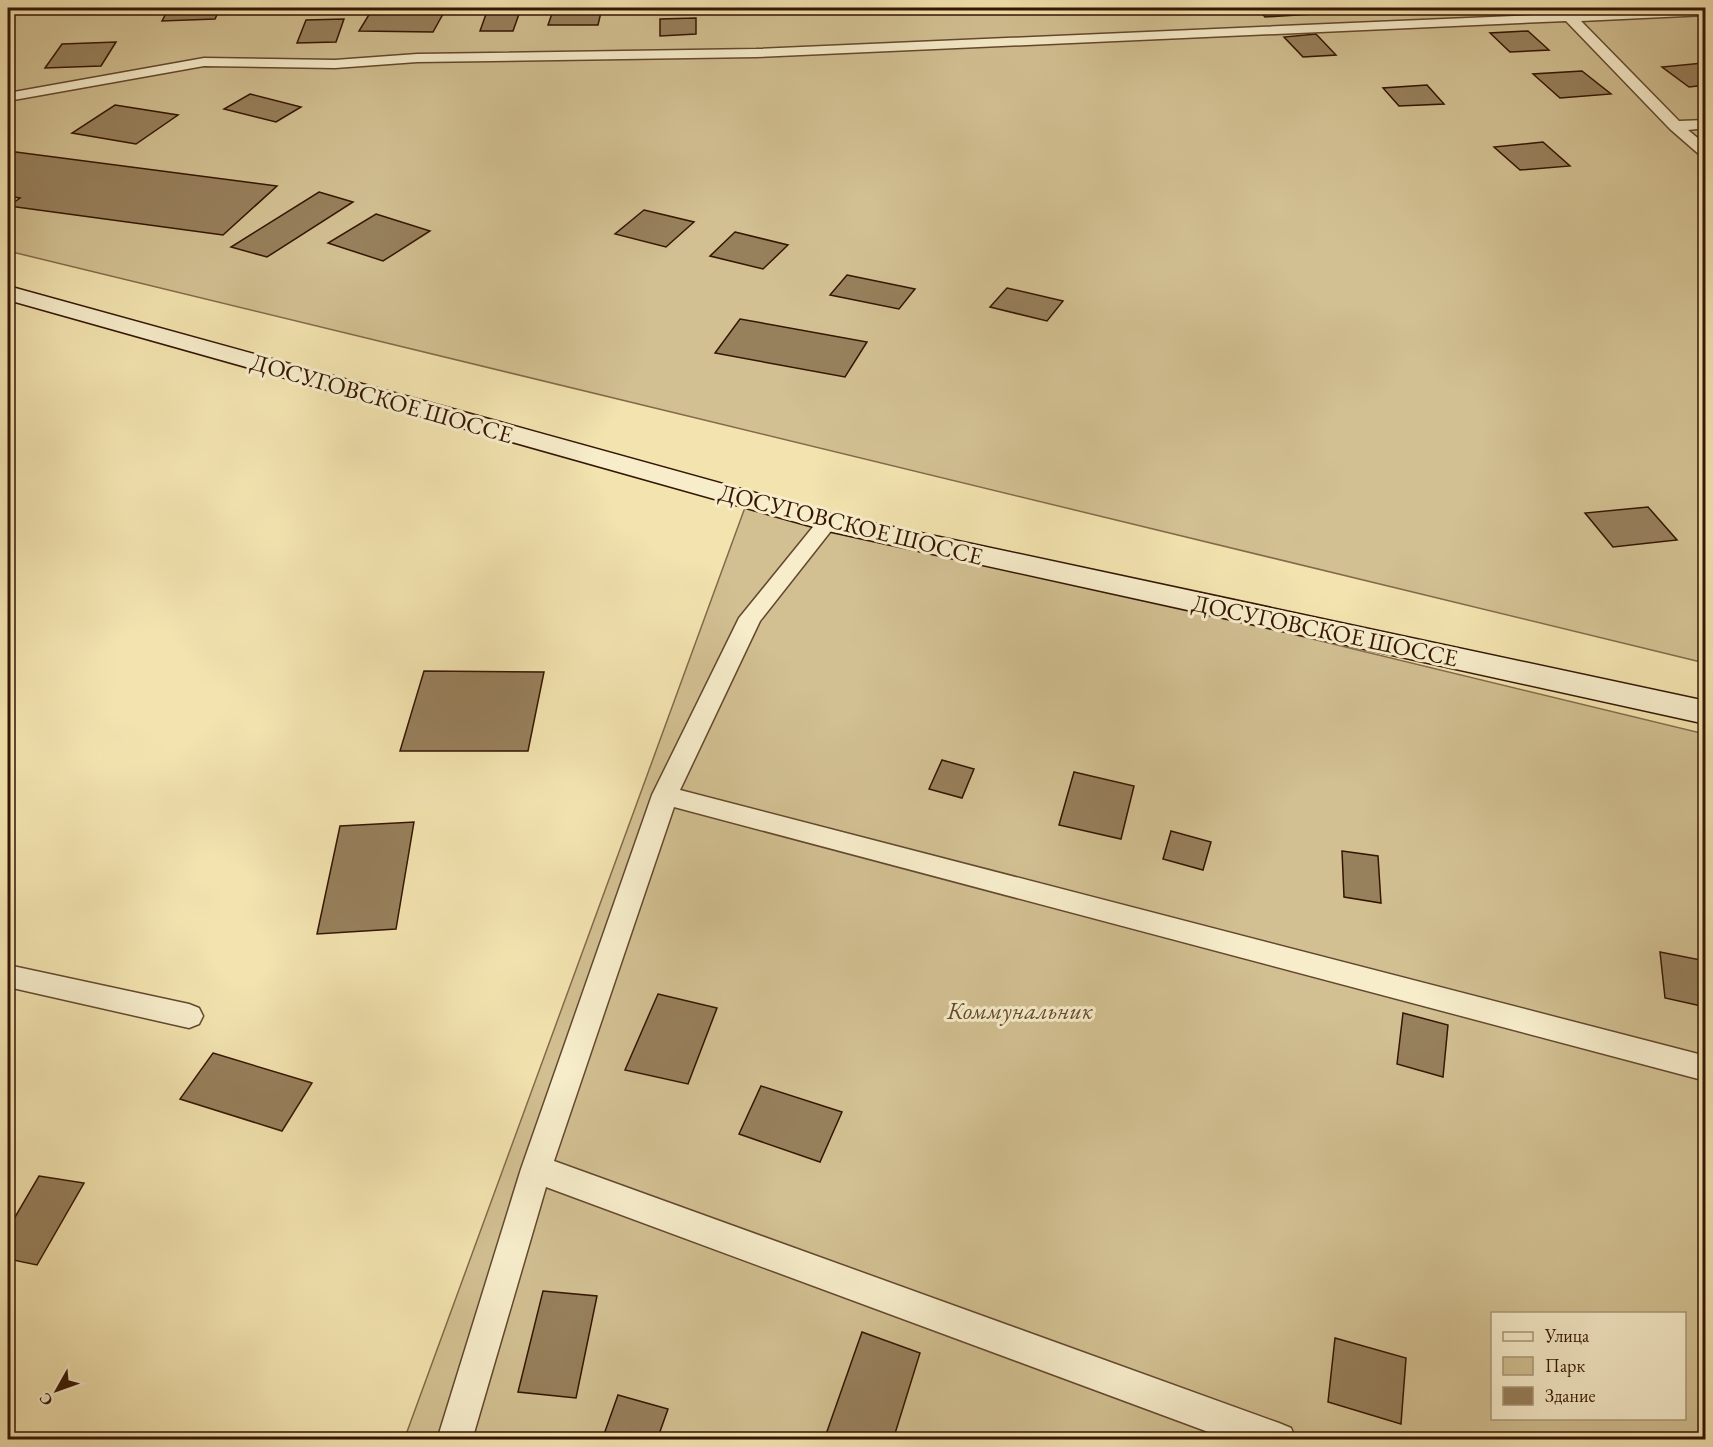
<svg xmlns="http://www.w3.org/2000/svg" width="1713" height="1447" viewBox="0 0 1713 1447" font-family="'EB Garamond',serif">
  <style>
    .green { fill: #d2c092; stroke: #846a4a; stroke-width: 1.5; fill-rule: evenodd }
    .building { fill: #97805c; stroke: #351503; stroke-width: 1.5 }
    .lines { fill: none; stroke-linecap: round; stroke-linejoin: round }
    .service-casing { stroke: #64482e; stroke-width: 3 }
    .secondary-casing { stroke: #351503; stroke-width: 3 }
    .service { fill: #f7edcb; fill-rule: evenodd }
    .secondary { fill: #f7edcb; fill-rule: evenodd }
    .labels { text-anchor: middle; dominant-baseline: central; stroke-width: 6; stroke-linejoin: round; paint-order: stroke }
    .street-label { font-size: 24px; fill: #351503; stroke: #f7edcb }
    .park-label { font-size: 24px; font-style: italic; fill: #64482e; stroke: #f7edcb }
  </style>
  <rect width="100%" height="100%" fill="#f2e3af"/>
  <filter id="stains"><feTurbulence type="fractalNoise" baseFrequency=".00333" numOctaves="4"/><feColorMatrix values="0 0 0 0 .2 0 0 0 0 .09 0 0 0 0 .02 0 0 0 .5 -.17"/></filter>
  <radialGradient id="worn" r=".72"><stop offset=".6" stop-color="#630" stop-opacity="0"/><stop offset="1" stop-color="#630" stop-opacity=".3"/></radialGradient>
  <!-- green -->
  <g class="green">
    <path d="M8,8h1697v655l-1697,-412z"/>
    <path d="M747,502l958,232v705l-1301,1zM1492,1314h192v104h-192z"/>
  </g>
  <!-- building -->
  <g class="building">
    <path d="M169,8h51l-5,11 -53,2z"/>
    <path d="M266,8h42l-1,2 -43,2z"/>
    <path d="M554,8h48l-4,17h-50z"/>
    <path d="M1257,8h49l6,6 -47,3z"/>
    <path d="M370,13l73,1 -10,18 -74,-1z"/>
    <path d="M486,14h33l-6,17h-33z"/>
    <path d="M696,18v16l-36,2v-17z"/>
    <path d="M344,19l-8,23 -39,1 9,-23z"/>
    <path d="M1528,31l21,19 -39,2 -20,-19z"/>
    <path d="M1316,34l20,21 -33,2 -19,-20z"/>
    <path d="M116,42l-15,24 -56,2 17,-24z"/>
    <path d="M1703,63l3,2v20l-17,2 -27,-20z"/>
    <path d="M1582,71l29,23 -51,4 -27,-24z"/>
    <path d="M1427,85l17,19 -45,2 -16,-18z"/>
    <path d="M250,94l51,13 -25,15 -52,-13z"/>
    <path d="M115,105l63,10 -42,29 -64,-11z"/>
    <path d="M1543,142l27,24 -50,4 -26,-23z"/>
    <path d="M8,151l269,35 -54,49 -214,-29 11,-8 -12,-2z"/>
    <path d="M319,192l34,10 -86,55 -36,-10z"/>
    <path d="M644,210l50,12 -28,25 -51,-13z"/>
    <path d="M376,214l54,17 -47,30 -55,-18z"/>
    <path d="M735,232l53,13 -25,24 -53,-13z"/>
    <path d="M847,275l68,14 -16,20 -69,-14z"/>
    <path d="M1007,288l56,13 -16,20 -57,-14z"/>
    <path d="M740,319l127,23 -22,35 -130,-24z"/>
    <path d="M1648,507l29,33 -64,7 -28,-34z"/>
    <path d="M424,671l120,1 -16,79h-128z"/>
    <path d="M942,760l32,9 -12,29 -33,-9z"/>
    <path d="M1074,772l60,14 -13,53 -62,-14z"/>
    <path d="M414,822l-18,107 -79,5 23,-108z"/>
    <path d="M1171,831l40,11 -8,28 -40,-11z"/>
    <path d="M1342,851l36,5 3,47 -37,-6z"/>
    <path d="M1660,952l46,9v46l-41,-9z"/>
    <path d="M658,994l59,14 -29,76 -63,-14z"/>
    <path d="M1403,1013l45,12 -5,52 -46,-13z"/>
    <path d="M213,1053l99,30 -30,48 -102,-32z"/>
    <path d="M761,1086l81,26 -22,50 -81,-28z"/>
    <path d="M1702,1087l4,1v37h-2z"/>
    <path d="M39,1176l45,7 -47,82 -29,-6v-30z"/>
    <path d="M543,1291l54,5 -21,102 -58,-6z"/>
    <path d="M862,1332l58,21 -27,87h-69z"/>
    <path d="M1335,1338l71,20 -5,66 -73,-22z"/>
    <path d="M618,1395l50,14 -11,31h-55z"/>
  </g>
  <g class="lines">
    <!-- service casing -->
    <g class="service-casing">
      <g id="service">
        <path d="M1558,8h10l5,5 133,-5v7l-125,6 98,100 27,-1v8l-18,2 18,15v12l-5,-1 -31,-27 -104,-108 -810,36 -339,5 -82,6 -131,-2 -196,35v-8l196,-35 131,2 82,-6 339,-5 803,-35 -3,-4z"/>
        <path d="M828,516l7,1 3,5 -78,99 -80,169 1026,266v25l-1032,-274 -120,354 725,262 12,5 5,12h-66l-684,-253 -74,253h-35l84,-271 131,-374 87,-177 82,-101z"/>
        <path d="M8,965l181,39 10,4 4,8 -4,8 -10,4 -181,-41z"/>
      </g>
    </g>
    <!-- secondary casing -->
    <g class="secondary-casing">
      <path id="secondary" d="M8,286l824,228 874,187v23l-878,-193 -820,-231z"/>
    </g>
    <!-- service -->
    <use href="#service" class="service"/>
    <!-- secondary -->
    <use href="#secondary" class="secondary"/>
  </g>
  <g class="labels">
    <!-- street labels -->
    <g class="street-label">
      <text transform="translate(382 398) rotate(16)">ДОСУГОВСКОЕ ШОССЕ</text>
      <text transform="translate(851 524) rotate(14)">ДОСУГОВСКОЕ ШОССЕ</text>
      <text transform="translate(1325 630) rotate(12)">ДОСУГОВСКОЕ ШОССЕ</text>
    </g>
    <!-- park labels -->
    <g class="park-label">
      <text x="1020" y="1010">Коммунальник</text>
    </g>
  </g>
  <!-- margin -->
  <rect width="1713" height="1447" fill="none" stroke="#f2e3af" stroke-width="30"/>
  <rect x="9" y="9" width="1695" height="1429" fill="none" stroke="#351503" stroke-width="3"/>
  <rect x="15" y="15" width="1683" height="1417" fill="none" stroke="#351503" stroke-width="1.5"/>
  <!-- legend -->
  <rect x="1491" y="1312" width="195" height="108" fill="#f7edcb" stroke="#a9977b" stroke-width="1.5"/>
  <rect x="1503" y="1332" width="30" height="9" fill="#f7edcb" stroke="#a9977b" stroke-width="1.5"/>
  <text x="1545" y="1342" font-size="18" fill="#351503">Улица</text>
  <rect x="1503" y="1357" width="30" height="18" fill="#d2c092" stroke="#a9977b" stroke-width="1.5"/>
  <text x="1545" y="1372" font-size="18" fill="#351503">Парк</text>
  <rect x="1503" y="1387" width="30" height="18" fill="#97805c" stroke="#a9977b" stroke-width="1.5"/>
  <text x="1545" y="1402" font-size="18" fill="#351503">Здание</text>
  <!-- north arrow -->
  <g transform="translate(57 1390) rotate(230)" stroke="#f7edcb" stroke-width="4.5" paint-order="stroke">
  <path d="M0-4.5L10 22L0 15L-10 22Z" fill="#351503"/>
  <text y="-9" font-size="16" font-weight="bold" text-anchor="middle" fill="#351503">С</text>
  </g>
  <rect width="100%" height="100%" filter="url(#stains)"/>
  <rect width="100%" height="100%" fill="url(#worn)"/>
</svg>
